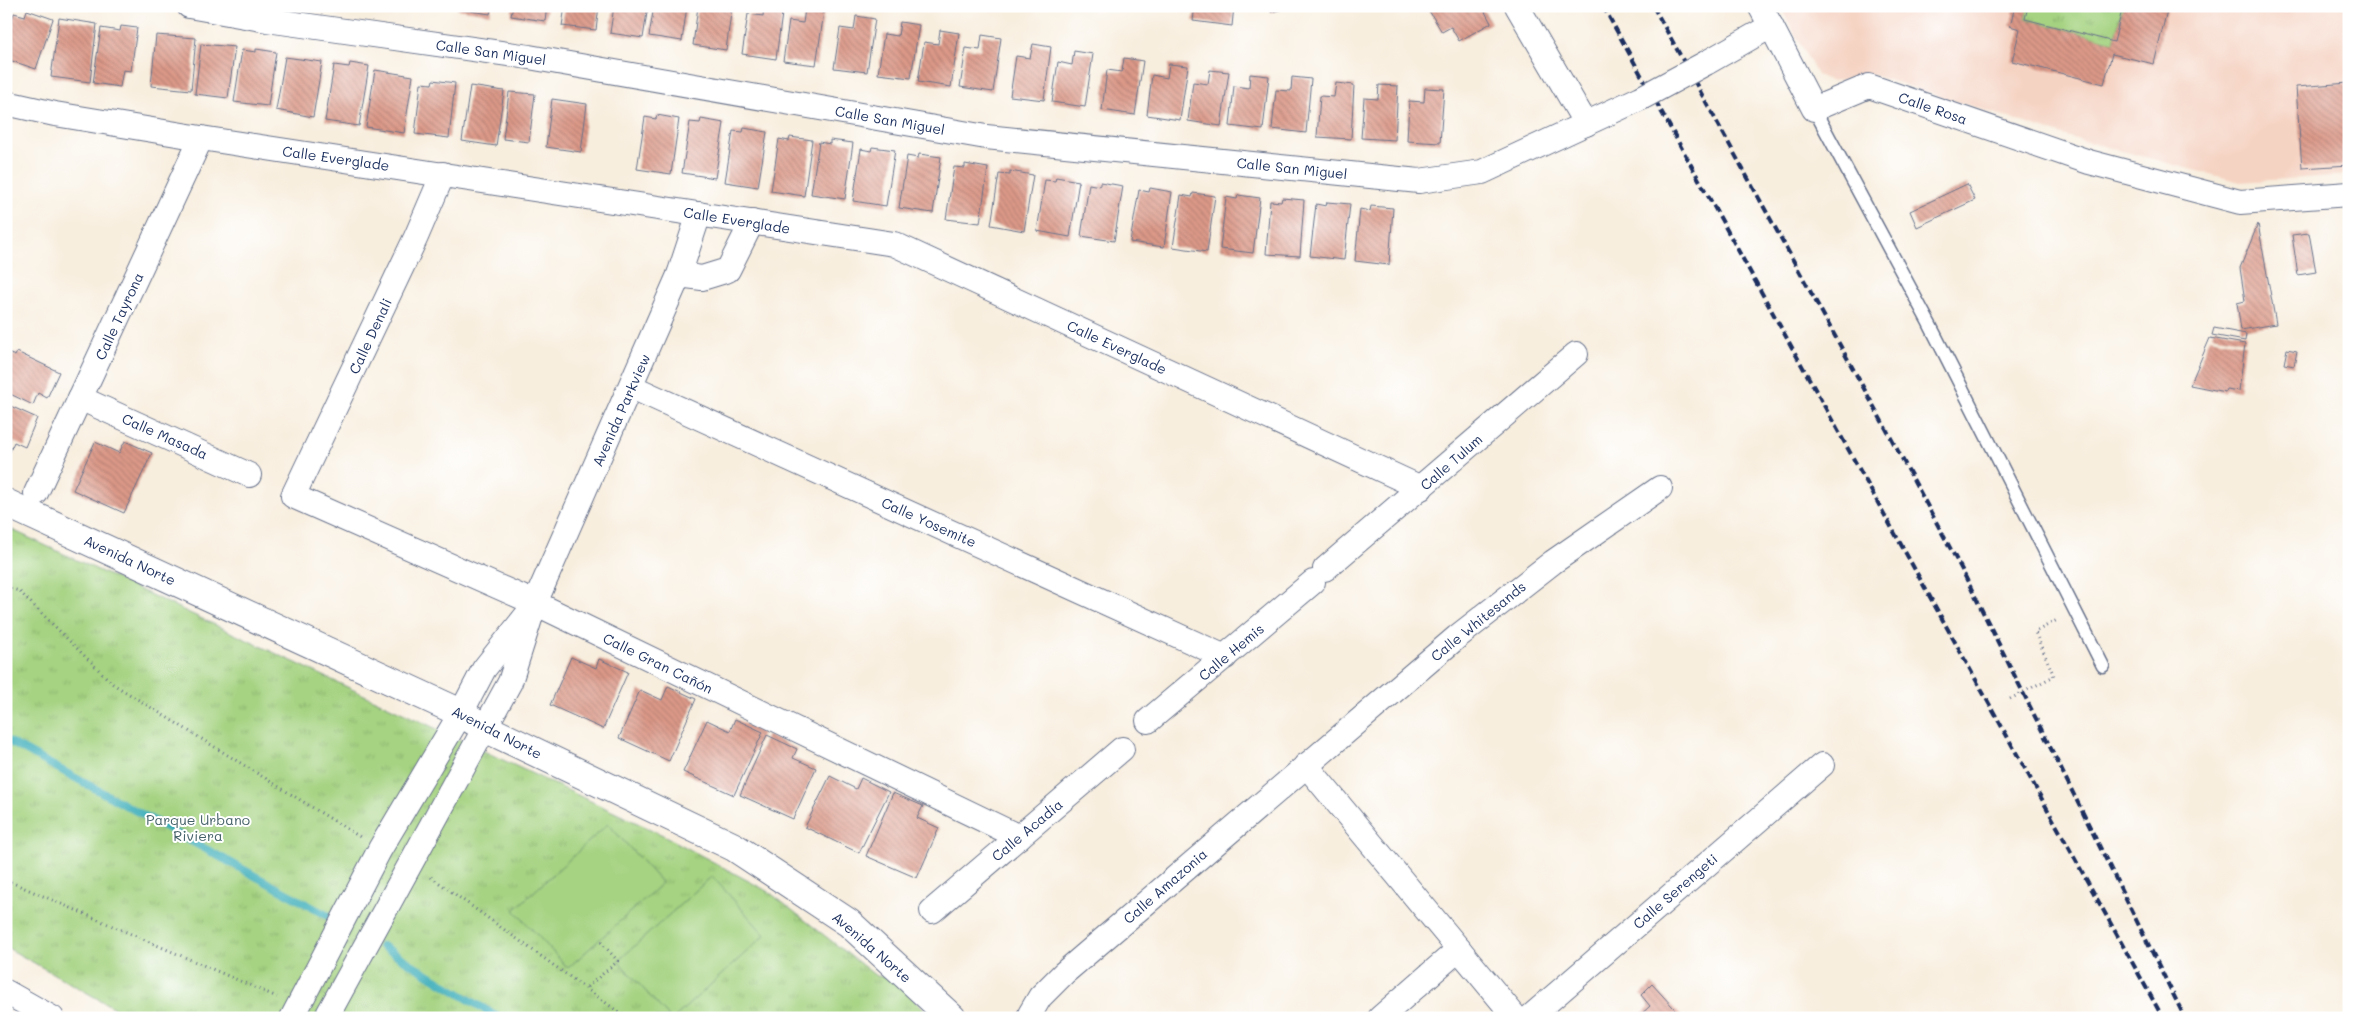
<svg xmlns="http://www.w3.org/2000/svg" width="2355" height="1024" viewBox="0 0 2355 1024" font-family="Mali,sans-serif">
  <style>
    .built { fill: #f5d3c2 }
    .grass { fill: url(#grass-tufts); stroke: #608170 }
    .pitch { fill: #a5d381; stroke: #608170 }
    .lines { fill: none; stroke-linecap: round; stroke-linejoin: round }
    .stream { stroke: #3eaeba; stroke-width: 8 }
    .building { fill: url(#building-back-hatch) }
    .service-casing { stroke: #68728b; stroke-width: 15 }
    .minor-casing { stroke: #68728b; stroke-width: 26 }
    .tertiary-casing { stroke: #68728b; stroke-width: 30 }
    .path { stroke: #68728b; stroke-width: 3; stroke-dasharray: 1 4; stroke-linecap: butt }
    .service { stroke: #fff; stroke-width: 12 }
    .minor { stroke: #fff; stroke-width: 24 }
    .tertiary { stroke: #fff; stroke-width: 28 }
    .rail { stroke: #1b2f5e; stroke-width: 4; stroke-dasharray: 8 4; stroke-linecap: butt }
    .minor-bridge-casing { stroke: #68728b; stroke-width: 26; stroke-linecap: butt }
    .minor-bridge { stroke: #fff; stroke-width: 24 }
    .labels { text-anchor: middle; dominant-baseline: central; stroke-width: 4; stroke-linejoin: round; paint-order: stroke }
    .street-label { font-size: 14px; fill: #1b2f5e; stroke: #fff }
    .park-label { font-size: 14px; fill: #446068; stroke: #fff }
  </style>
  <defs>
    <pattern id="grass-tufts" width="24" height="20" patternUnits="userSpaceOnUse" patternTransform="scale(1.25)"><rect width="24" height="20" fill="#a5d381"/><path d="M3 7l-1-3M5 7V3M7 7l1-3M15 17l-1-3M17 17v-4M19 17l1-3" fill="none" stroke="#8db572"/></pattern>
    <pattern id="building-back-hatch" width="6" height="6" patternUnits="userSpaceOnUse" patternTransform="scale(1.25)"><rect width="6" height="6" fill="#dc9988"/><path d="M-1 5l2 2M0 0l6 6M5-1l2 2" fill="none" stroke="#b27d72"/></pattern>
  </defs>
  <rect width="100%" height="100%" fill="#fff"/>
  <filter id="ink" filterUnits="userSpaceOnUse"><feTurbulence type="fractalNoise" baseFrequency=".02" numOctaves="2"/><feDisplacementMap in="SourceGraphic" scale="10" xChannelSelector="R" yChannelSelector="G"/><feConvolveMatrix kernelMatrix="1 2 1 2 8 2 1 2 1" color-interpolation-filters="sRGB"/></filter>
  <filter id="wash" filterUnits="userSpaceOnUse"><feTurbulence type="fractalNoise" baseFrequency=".0096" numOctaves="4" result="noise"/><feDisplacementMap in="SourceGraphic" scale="20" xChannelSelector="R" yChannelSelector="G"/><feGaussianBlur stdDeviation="1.12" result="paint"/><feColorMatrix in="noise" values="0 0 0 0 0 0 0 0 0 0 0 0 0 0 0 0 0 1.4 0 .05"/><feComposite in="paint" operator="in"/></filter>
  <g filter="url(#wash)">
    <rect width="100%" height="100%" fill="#f8eede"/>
    <!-- built -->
    <path class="built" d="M1780,6h569v169l-109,7 -171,-45 -196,-62 -42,6 -14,-6z"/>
    <!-- grass -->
    <g class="grass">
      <path d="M2028,6h95l-9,36 -89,-23z"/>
      <path d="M6,527l659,309 104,56 107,84 17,2 39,40h-800l-126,-71z"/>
    </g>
    <!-- pitch -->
    <g class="pitch">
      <path d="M608,824l54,59 -94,85 -54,-58z"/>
      <path d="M712,876l53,59 -91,83h-4l-52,-57z"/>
    </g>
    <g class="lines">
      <!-- stream -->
      <g class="stream">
        <path d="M6,740l326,178"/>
        <path d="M382,946l117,72"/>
      </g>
    </g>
    <g id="blocks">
      <!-- building -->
      <g class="building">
        <path d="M458,6h34l-2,8 -33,-5z"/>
        <path d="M513,6h34l-2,15 -34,-5z"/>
        <path d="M565,6h34l-3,24 -34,-4z"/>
        <path d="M614,6h34l-5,32 -33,-5z"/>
        <path d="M654,6h33l-5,35 -33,-5z"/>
        <path d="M698,6h34l-6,44 -33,-5z"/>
        <path d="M764,6h19l-7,53 -34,-5 6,-40 15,2z"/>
        <path d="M1195,6h39l-2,20 -39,-5z"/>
        <path d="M1270,6h21v1l-20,5z"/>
        <path d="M1433,6h49l9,17 -32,18 -8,-14 -9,5 -14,-23z"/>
        <path d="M2015,6h13l-3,13 89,23 9,-36h45l-14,58 -42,-10 -8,30 -92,-23 8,-32 -10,-3z"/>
        <path d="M805,9l19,3 -8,53 -33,-4 6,-40 14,2z"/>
        <path d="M27,10l26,9 -17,50 -30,-10v-23l8,-23 11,3z"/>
        <path d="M856,16l19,3 -8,53 -33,-4 6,-40 14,2z"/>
        <path d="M59,18l38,6 -7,58 -39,-5z"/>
        <path d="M900,22l19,3 -8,53 -33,-4 6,-40 14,2z"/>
        <path d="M121,26l16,2 -6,43 -8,-1 -3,17 -27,-4 8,-55 19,3z"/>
        <path d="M940,30l19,3 -8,54 -33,-5 6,-40 14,2z"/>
        <path d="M156,35l40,3 -5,52 -40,-4z"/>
        <path d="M982,35l19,3 -8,54 -33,-5 6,-39 14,2z"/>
        <path d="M201,44l34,3 -7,51 -33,-4z"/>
        <path d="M1033,44l18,3 -7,53 -34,-4 6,-40 14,2z"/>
        <path d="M256,49l20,3 -8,54 -34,-4 8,-52 14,2z"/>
        <path d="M1074,51l19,3 -8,53 -33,-5 6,-40 14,3z"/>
        <path d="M285,57l37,5 -9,55 -37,-7z"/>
        <path d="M1124,58l19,3 -8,54 -33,-5 5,-40 15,2z"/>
        <path d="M350,63l19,3 -10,60 -34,-5 9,-56 15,2z"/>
        <path d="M1169,64l19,2 -8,54 -33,-5 5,-40 15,3z"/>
        <path d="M375,70l38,6 -9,57 -38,-6z"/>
        <path d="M1210,70l19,2 -8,54 -33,-5 5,-39 15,2z"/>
        <path d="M1250,74l19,2 -6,54 -33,-4 4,-40 15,2z"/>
        <path d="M1292,77l19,2 -5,54 -34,-4 4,-39 15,1z"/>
        <path d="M433,80l22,3 -6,55 -34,-4 6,-51 11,1z"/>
        <path d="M1336,83l18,2 -3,54 -34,-2 3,-41 14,1z"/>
        <path d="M2349,83v82l-47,3 -6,-81z"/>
        <path d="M1379,85l19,1 -3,54 -34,-2 3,-40 14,1z"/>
        <path d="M470,86l34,5 -8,55 -34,-5z"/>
        <path d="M1425,88l19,1 -4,54 -33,-2 2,-40 15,1z"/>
        <path d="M509,92l26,2 -6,48 -26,-3z"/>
        <path d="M552,99l35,5 -6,48 -35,-5z"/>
        <path d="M657,115l22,4 -8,55 -34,-5 8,-52 11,2z"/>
        <path d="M701,119l23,4 -9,55 -33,-5 8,-51 10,1z"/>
        <path d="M744,128l23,4 -9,55 -33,-5 8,-51 10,1z"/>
        <path d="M790,137l22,3 -8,56 -33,-5 8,-52 10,2z"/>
        <path d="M830,140l23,3 -8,56 -34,-5 8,-52 11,2z"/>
        <path d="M872,147l23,3 -9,56 -33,-5 8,-52 10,2z"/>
        <path d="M919,154l22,3 -8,56 -34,-5 8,-52 11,2z"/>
        <path d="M965,164l23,4 -8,55 -34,-4 8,-52 11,1z"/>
        <path d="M1010,171l23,4 -9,56 -33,-6 8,-51 11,1z"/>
        <path d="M1056,177l23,4 -9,56 -33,-6 8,-51 10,1z"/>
        <path d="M1100,182l23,4 -9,55 -33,-5 8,-52 11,2z"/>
        <path d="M1967,184l8,16 -58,27 -7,-16z"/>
        <path d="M1150,188l22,4 -8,55 -34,-5 9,-52 10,2z"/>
        <path d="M1193,193l22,3 -8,56 -34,-5 8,-52 11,2z"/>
        <path d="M1238,195l22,3 -7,55 -33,-4 6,-52 11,2z"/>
        <path d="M1282,198l22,2 -4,56 -34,-2 4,-53 11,1z"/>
        <path d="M1327,202l23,2 -6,56 -34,-4 6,-52 10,2z"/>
        <path d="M1371,206l22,2 -4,57 -34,-4 5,-52 10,2z"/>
        <path d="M2258,224l18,100 -35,6 -4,-27 8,-2 -5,-33z"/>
        <path d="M2309,233l7,39 -18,3 -6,-40z"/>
        <path d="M2214,328l32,6 -1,7 -33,-6z"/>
        <path d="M2210,338l35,6 -6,47 -13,-2 -1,3 -35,-7z"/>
        <path d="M2287,349l10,2 -3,15 -10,-2z"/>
        <path d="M6,352l9,4 2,-4 42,20 -12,26 -9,-5 -5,12 -27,-13z"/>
        <path d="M6,404l31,14 -12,29 -11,-5 -8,18z"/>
        <path d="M125,441l27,12 -28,60 -51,-23 22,-48 24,11z"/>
        <path d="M571,657l25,11 3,-9 29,13 -25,57 -53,-24z"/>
        <path d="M668,686l28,13 -27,62 -50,-23 21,-48 22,10z"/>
        <path d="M735,719l28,13 -29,63 -51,-23 24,-52 23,11z"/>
        <path d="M767,735l30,14 -4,9 23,10 -23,51 -53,-24z"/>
        <path d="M830,776l26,13 5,-11 28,14 -30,61 -54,-26z"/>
        <path d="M893,793l30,13 -6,12 22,10 -22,50 -51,-22z"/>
        <path d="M1652,984l31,34h-46l13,-12 -9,-11z"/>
      </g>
    </g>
  </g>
  <g filter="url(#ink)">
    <use href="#blocks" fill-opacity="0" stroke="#68728b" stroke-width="1"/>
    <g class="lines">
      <!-- service casing -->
      <g class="service-casing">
        <path id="service" d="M1814,109l115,214 174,343"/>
      </g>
      <!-- minor casing -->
      <g class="minor-casing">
        <g id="minor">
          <path d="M189,6l78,14 262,37 457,80 433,44 63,-9 159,-74"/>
          <path d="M1517,6l69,118"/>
          <path d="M1760,6l11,20"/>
          <path d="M1706,63l65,-37 43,83 55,-23 220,76 151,40 109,-8"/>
          <path d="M6,103l49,11 146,24 693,106 527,244"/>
          <path d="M443,174l-27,63 -123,259 242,107 484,234"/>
          <path d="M679,275l23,3 26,-8 24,-48"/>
          <path d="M632,387l593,270"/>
          <path d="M80,398l169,77"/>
          <path d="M36,493l165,-355"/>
          <path d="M1325,569l251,-215"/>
          <path d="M1148,721l165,-139"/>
          <path d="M1306,765l210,253"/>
          <path d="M932,911l190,-162"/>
          <path d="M6,992l46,26"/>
          <path d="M1030,1014l10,-17 24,-24 393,-336 96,-75 107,-74"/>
          <path d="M292,1018l88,-169 81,-136 23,-44 42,-53"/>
          <path d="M326,1018l184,-336 25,-79 144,-328 20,-61"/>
          <path d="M1380,1018l79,-69"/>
          <path d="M1529,1018l293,-253"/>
        </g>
      </g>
      <!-- tertiary casing -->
      <g class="tertiary-casing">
        <path id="tertiary" d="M6,503l455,210 24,15 249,119 115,76 103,95"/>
      </g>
      <!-- path -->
      <g class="path">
        <path d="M6,587l13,4 94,93 247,153"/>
        <path d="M2010,699l44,-23 -19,-44 24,-13"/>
        <path d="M431,877l196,141"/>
        <path d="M6,880l271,117"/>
        <path d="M587,987l31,-26 -19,-21"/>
      </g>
      <!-- service -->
      <use href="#service" class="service"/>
      <!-- minor -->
      <use href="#minor" class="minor"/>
      <!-- tertiary -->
      <use href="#tertiary" class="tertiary"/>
      <!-- rail -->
      <g class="rail">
        <path d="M1603,6l560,1012"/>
        <path d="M1653,6l231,419 78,145 223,448"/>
      </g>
      <!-- minor-bridge casing -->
      <g class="minor-bridge-casing">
        <path id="minor-bridge" d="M1641,98l65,-35"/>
      </g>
      <!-- minor-bridge -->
      <use href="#minor-bridge" class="minor-bridge"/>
    </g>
  </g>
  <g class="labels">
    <!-- street labels -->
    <g class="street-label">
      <text transform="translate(491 52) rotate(8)">Calle San Miguel</text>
      <text transform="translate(1933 108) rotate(19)">Calle Rosa</text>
      <text transform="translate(890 120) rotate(10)">Calle San Miguel</text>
      <text transform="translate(336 158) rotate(8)">Calle Everglade</text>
      <text transform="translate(1292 168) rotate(6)">Calle San Miguel</text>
      <text transform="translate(737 220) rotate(9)">Calle Everglade</text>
      <text transform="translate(119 316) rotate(-65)">Calle Tayrona</text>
      <text transform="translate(370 336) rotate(-65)">Calle Denali</text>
      <text transform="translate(1117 347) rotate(25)">Calle Everglade</text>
      <text transform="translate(621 410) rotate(-66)">Avenida Parkview</text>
      <text transform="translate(165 436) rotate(24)">Calle Masada</text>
      <text transform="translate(1451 462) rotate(-41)">Calle Tulum</text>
      <text transform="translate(929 522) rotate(24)">Calle Yosemite</text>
      <text transform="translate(130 560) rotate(25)">Avenida Norte</text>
      <text transform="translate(1478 621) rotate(-39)">Calle Whitesands</text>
      <text transform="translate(1231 652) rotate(-40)">Calle Hemis</text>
      <text transform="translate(658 663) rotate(26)">Calle Gran Cañón</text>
      <text transform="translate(497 732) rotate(27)">Avenida Norte</text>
      <text transform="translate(1027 830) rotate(-40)">Calle Acadia</text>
      <text transform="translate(1165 886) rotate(-41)">Calle Amazonia</text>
      <text transform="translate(1675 891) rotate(-41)">Calle Serengeti</text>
      <text transform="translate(872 947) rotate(41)">Avenida Norte</text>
    </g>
    <!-- park labels -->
    <g class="park-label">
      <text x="198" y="819">Parque Urbano<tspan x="198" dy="16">Riviera</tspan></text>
    </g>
  </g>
  <!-- margin -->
  <rect width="2355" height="1024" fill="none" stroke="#fff" stroke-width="25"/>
</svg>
